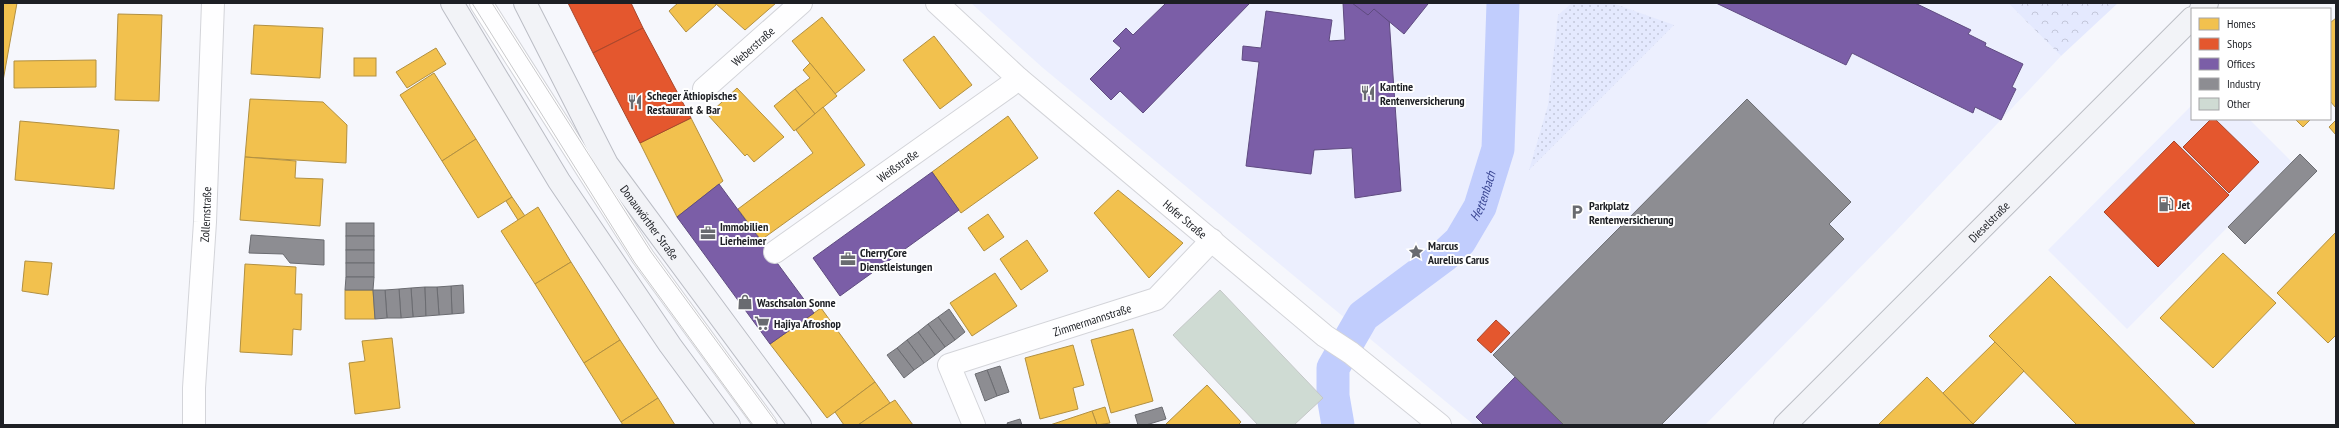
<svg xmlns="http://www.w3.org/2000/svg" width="2339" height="428" viewBox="0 0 2339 428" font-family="'PT Sans Narrow',sans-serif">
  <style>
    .built { fill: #eceffe }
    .grass { fill: url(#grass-dots) }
    .park { fill: url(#park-crowns) }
    .homes { fill: #f2c14e; stroke: #b29041 }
    .shops { fill: #e4572e; stroke: #a8462b }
    .offices { fill: #7b5ea7; stroke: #5f4b80 }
    .industry { fill: #8d8d92; stroke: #6b6c71 }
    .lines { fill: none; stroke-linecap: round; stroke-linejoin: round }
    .canal { stroke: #c1cdfd; stroke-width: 33 }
    .building { fill: #cfdbd3; stroke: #c4c7c7 }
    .minor-casing { stroke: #d3d4d9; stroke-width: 24 }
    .major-casing { stroke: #bbbdc5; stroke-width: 24 }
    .minor { stroke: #fefeff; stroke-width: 22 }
    .major { stroke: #f2f3f7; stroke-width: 22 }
    .tram { stroke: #c9c9cb; stroke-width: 1 }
    .labels { text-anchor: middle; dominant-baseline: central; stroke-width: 4; stroke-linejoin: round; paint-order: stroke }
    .street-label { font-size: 12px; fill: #1d1f24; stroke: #fff }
    .poi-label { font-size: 12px; font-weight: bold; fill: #1d1f24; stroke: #fff; text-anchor: start }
    .water-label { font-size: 13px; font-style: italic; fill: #3a4693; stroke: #fff }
  </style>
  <defs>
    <pattern id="grass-dots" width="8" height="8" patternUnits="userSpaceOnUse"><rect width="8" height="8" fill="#e4e9fe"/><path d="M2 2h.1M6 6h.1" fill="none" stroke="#c3c7da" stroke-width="1.8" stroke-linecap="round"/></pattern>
    <pattern id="park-crowns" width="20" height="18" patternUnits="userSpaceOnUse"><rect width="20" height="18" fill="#e4e9fe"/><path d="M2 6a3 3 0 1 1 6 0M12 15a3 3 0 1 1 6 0" fill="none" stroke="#c3c7da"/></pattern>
  </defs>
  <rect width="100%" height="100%" fill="#f6f7fc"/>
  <!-- built -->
  <g class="built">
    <path d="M971,3h1037l53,53 -165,175 -191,194h-231l-431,-357z"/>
    <path d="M2192,105v14h57l43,43 -165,167 -79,-79z"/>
  </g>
  <!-- grass -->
  <path class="grass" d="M1572,3h40l62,22 -145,145 19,-65 10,-90z"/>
  <!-- park -->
  <path class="park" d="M2008,3h110l-57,53z"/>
  <!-- homes -->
  <g class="homes">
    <path d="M3,3h14l-14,78z"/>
    <path d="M678,3h37l1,2 -30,27 -17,-21z"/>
    <path d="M715,3h61l-31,27z"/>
    <path d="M118,14l44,1 -3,86 -44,-1z"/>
    <path d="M822,17l43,53 -30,24 -43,-53z"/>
    <path d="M2336,18v90l-6,-7v-78z"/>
    <path d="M254,25l69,3 -3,50 -69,-4z"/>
    <path d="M934,36l38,49 -32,24 -37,-49z"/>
    <path d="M436,48l10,16 -39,24 -11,-16z"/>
    <rect x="354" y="58" width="22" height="18"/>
    <path d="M96,60v27l-82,1v-27z"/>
    <path d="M810,63l27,33 -22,18 -20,-25 15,-11 -7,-8z"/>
    <path d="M434,73l42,66 -34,22 -42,-66z"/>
    <path d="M737,88l47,49 -30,25 -7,-8 -2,2 -37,-41z"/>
    <path d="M795,89l20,25 -21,17 -20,-25z"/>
    <path d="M250,99l73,3 24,23 -1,38 -101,-6z"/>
    <path d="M823,107l42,58 -104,75 -23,-31 75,-56 -17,-23z"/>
    <path d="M1008,116l30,42 -77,55 -29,-41z"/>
    <path d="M691,118l32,63 -46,36 -37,-74z"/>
    <path d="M2295,119h16l-8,8z"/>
    <path d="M2336,120v15l-7,-8z"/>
    <path d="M20,121l99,9 -5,59 -99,-9z"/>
    <path d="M476,139l36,58 -34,21 -36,-57z"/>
    <path d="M245,157l51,4 -1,17 28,1 -3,47 -80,-6z"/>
    <path d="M1118,190l65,53 -34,35 -55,-65z"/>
    <path d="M512,197l13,19 -7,4 -12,-19z"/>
    <path d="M538,207l33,55 -36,22 -34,-53z"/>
    <path d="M988,214l16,23 -20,14 -16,-23z"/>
    <path d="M2336,232v103l-8,8 -51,-50z"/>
    <path d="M1027,240l21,31 -27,19 -21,-31z"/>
    <path d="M2223,253l53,50 -63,65 -53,-50z"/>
    <path d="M25,261l27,2 -4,32 -26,-4z"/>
    <path d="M571,262l49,78 -36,23 -49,-79z"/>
    <path d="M245,264l51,3 -1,27h7l-1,36 -8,-1 -1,26 -52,-3z"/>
    <path d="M995,273l22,33 -45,30 -22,-33z"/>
    <path d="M2050,276l146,149h-119l-88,-89z"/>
    <path d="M345,290h28l2,29h-30z"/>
    <path d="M821,308l54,74 -48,36 -57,-74z"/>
    <path d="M1133,329l20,72 -42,12 -20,-73z"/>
    <path d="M392,338l8,70 -45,6 -6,-51 16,-2 -3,-20z"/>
    <path d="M620,340l38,58 -37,24 -37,-59z"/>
    <path d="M1995,342l29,29 -51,53 -30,-31z"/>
    <path d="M1073,345l11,40 -11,3 5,21 -38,10 -15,-61z"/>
    <path d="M1927,377l47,48h-96z"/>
    <path d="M875,382l15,21 -32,22h-14l-9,-13z"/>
    <path d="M1207,385l34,37 -3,3h-71l-1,-1z"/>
    <path d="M658,398l17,27h-52l-2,-3z"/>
    <path d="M895,400l18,25h-55l32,-22z"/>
    <path d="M1105,407l5,16 -13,2 -5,-14z"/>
    <path d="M1092,411l5,14h-47z"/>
  </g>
  <!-- shops -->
  <g class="shops">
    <path d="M568,3h63l12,25 -50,25z"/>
    <path d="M643,28l48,90 -51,25 -47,-90z"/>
    <path d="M2211,119h4l44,43 -30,31 -46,-46z"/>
    <path d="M2174,141l55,54 -71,72 -54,-55z"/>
    <path d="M1496,320l14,13 -19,20 -14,-13z"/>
  </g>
  <!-- offices -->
  <g class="offices">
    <path d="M1166,3h84l-107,110 -23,-22 -9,9 -21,-21 31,-31 -8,-7 13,-13 7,7z"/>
    <path d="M1343,3h45l13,188 -46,7 -3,-50 -38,2 -3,24 -65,-8 13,-104 -17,-2 1,-14 18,2 5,-37 66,9 -3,21 16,-1z"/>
    <path d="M1352,3h75l1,1 -24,30 -30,-25 -6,6z"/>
    <path d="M1716,3h199l56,27 -3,4 18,9 -1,3 38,18 -11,23 4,2 -15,31 -26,-13 -2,6 -121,-60 -6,12z"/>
    <path d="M932,172l27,38 -119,86 -27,-38z"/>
    <path d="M719,184l95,129 -44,31 -93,-127z"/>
    <path d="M1515,377l49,48h-80l-8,-8z"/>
  </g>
  <!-- industry -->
  <g class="industry">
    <path d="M1747,99l104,103 -22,22 15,15 -183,186h-97l-71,-70z"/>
    <path d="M2300,154l17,17 -72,73 -17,-17z"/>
    <rect x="346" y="223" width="28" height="13"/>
    <path d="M251,235l73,5v25l-34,-2 -7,-9 -34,-1z"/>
    <rect x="346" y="236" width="28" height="14"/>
    <rect x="346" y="250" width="28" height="13"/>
    <rect x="346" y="263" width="28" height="14"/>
    <path d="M346,277h28l-1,13h-28z"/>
    <path d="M463,285l1,28 -12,1 -1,-28z"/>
    <path d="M451,286l1,28 -13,1 -2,-28z"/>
    <path d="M425,287l1,29 -13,1 -2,-29z"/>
    <path d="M425,287h12l2,28 -13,1z"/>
    <path d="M411,288l2,29 -12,1 -2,-29z"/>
    <path d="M399,289l2,29h-14l-2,-28z"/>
    <path d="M373,290h12l2,28 -12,1z"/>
    <path d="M949,309l16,23 -10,8 -17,-23z"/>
    <path d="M938,317l17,23 -10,7 -17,-23z"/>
    <path d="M928,324l17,23 -10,8 -17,-23z"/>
    <path d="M918,332l17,23 -11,8 -17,-23z"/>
    <path d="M907,340l17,23 -10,7 -17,-22z"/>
    <path d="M897,348l17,22 -10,8 -17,-23z"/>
    <path d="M1000,366l9,26 -12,4 -10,-26z"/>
    <path d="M987,370l10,26 -12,5 -10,-27z"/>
    <path d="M1162,407l4,12 -20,6h-8l-3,-10z"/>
    <path d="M1020,419l2,6h-14l-1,-2z"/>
  </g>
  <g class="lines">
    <!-- canal -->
    <path class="canal" id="s1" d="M1338,425l-5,-29v-28l30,-52 82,-61 15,-14 20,-34 18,-58 5,-146"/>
  </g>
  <!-- building -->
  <path class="building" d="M1220,290l103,108 -29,27h-36l-85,-90z"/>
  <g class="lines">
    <!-- minor casing -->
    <g class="minor-casing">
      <g id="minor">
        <path d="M481,3l162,254 123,168"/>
        <path id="s2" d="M937,3l82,76 306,257 26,17 89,72"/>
        <path id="s3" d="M704,89l97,-86"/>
        <path id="s4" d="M775,252l244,-173"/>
        <path id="s5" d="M194,425v-37l11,-166 8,-219"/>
        <path id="s6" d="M974,425l-25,-60 207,-66 56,-59"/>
      </g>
    </g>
    <!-- major casing -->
    <g class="major-casing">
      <g id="major">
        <path d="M452,3l107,178 111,164 59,80"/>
        <path id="s7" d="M525,3l82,161 193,261"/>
        <path d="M2201,9l6,-6"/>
        <path id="s8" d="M1785,425l407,-407"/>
      </g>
    </g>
    <!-- minor -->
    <use href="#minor" class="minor"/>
    <!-- major -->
    <use href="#major" class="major"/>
    <!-- tram -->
    <g class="tram">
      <path d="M472,3l163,260 118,162"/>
      <path d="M492,3l159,249 127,173"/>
    </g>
  </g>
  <!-- icons -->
  <defs>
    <g id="restaurant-bare" transform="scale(1.2)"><path d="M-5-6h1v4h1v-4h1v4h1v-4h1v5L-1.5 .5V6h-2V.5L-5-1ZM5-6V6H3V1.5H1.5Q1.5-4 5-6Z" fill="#696b70" stroke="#fff" stroke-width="2.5" paint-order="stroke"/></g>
    <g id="fuel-bare" transform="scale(1.2)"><path d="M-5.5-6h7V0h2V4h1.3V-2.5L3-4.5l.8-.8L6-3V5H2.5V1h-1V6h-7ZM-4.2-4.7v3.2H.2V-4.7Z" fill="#696b70" stroke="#fff" stroke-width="2.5" paint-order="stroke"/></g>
    <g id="parking-bare" transform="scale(1.2)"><path d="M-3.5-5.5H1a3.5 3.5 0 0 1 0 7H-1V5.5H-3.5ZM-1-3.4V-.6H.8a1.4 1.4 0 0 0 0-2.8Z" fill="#696b70" stroke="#fff" stroke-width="2.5" paint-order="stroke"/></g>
    <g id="office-bare" transform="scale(1.2)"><path d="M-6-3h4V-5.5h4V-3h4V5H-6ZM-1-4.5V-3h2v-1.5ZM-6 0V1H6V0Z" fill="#696b70" stroke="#fff" stroke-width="2.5" paint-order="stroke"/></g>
    <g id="sight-bare" transform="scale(1.2)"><path d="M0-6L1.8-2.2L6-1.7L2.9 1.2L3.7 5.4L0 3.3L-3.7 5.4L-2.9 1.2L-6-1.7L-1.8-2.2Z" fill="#696b70" stroke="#fff" stroke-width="2.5" paint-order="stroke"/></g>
    <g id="shop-bare" transform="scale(1.2)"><path d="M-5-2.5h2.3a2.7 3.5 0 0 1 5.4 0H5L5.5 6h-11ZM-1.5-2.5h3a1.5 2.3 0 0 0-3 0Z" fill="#696b70" stroke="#fff" stroke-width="2.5" paint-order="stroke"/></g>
    <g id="supermarket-bare" transform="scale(1.2)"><path d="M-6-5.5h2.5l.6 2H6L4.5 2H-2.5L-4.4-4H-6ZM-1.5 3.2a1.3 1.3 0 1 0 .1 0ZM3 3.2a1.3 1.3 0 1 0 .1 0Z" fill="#696b70" stroke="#fff" stroke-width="2.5" paint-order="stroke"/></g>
  </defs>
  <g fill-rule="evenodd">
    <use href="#restaurant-bare" x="1368" y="93"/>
    <use href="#restaurant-bare" x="635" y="102"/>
    <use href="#fuel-bare" x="2166" y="204"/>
    <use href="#parking-bare" x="1577" y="212"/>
    <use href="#office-bare" x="708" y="233"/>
    <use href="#sight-bare" x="1416" y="252"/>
    <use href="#office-bare" x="848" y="259"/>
    <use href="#shop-bare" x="745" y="302"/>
    <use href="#supermarket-bare" x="762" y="323"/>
  </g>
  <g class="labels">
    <!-- street labels -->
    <g class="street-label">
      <text stroke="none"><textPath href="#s3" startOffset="65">Weberstraße</textPath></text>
      <text stroke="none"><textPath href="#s4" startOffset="150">Weißstraße</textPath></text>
      <text stroke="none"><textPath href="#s5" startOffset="211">Zollernstraße</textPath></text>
      <text stroke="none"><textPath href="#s2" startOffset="329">Hofer Straße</textPath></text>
      <text stroke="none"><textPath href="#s7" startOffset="253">Donauwörther Straße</textPath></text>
      <text stroke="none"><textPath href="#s8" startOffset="288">Dieselstraße</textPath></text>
      <text stroke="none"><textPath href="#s6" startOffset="215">Zimmermannstraße</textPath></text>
    </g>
    <!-- poi labels -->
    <g class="poi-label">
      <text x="1380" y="86">Kantine<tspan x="1380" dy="14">Rentenversicherung</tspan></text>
      <text x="647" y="95">Scheger Äthiopisches<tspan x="647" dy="14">Restaurant &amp; Bar</tspan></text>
      <text x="2178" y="204">Jet</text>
      <text x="1589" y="205">Parkplatz<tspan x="1589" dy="14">Rentenversicherung</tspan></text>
      <text x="720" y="226">Immobilien<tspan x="720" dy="14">Lierheimer</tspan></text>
      <text x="1428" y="245">Marcus<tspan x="1428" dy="14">Aurelius Carus</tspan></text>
      <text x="860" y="252">CherryCore<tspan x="860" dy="14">Dienstleistungen</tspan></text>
      <text x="757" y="302">Waschsalon Sonne</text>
      <text x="774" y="323">Hajiya Afroshop</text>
    </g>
    <!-- water labels -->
    <g class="water-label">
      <text stroke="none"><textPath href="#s1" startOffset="291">Hettenbach</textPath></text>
    </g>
  </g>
  <!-- border -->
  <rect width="2339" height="428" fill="none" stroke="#1d1f24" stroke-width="8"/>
  <!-- legend -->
  <rect x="2191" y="8" width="140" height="112" fill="#ffffff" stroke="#a5a5a7"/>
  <rect x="2199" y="18" width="20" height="12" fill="#f2c14e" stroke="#a5a5a7"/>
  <text x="2227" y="28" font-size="12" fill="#1d1f24">Homes</text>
  <rect x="2199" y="38" width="20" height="12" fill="#e4572e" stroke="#a5a5a7"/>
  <text x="2227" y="48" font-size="12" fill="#1d1f24">Shops</text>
  <rect x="2199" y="58" width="20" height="12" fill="#7b5ea7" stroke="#a5a5a7"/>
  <text x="2227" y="68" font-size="12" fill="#1d1f24">Offices</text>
  <rect x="2199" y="78" width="20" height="12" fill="#8d8d92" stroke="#a5a5a7"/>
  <text x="2227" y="88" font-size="12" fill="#1d1f24">Industry</text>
  <rect x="2199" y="98" width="20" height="12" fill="#cfdbd3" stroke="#a5a5a7"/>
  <text x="2227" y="108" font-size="12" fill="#1d1f24">Other</text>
</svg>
